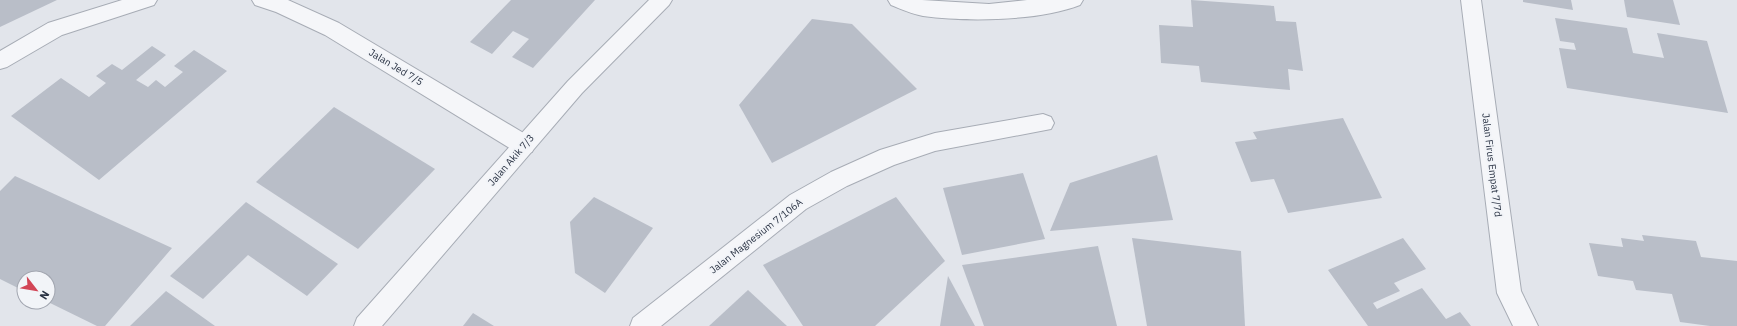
<svg xmlns="http://www.w3.org/2000/svg" width="1737" height="326" viewBox="0 0 1737 326" font-family="'IBM Plex Sans',sans-serif">
  <style>
    .building { fill: #b9bec8 }
    .lines { fill: none; stroke-linecap: round; stroke-linejoin: round }
    .minor-casing { stroke: #a7acb5; stroke-width: 2 }
    .tertiary-casing { stroke: #a7acb5; stroke-width: 2 }
    .minor { fill: #f5f6f9; fill-rule: evenodd }
    .tertiary { fill: #f5f6f9; fill-rule: evenodd }
    .labels { text-anchor: middle; dominant-baseline: central; stroke-width: 4; stroke-linejoin: round; paint-order: stroke }
    .street-label { font-size: 10px; fill: #293243; stroke: #f2f4f8 }
  </style>
  <rect width="100%" height="100%" fill="#e2e5eb"/>
  <!-- building -->
  <g class="building">
    <path d="M0,0h57l-57,27z"/>
    <path d="M511,0h84l-62,68 -21,-11 17,-18 -16,-8 -21,23 -22,-12z"/>
    <path d="M1191,0l83,6 2,15 20,1 7,49 -15,-2 2,21 -89,-8 -2,-16 -38,-3 -2,-38 34,2z"/>
    <path d="M1523,0h48l2,10 -50,-8z"/>
    <path d="M1624,0h49l7,25 -53,-8z"/>
    <path d="M1555,18l72,10 6,25 31,5 -7,-25 50,8 21,72 -161,-25 -8,-40 17,2 -2,-7 -14,-2z"/>
    <path d="M812,19l40,5 65,65 -145,74 -33,-58z"/>
    <path d="M152,46l14,9 -30,25 12,7 8,-7 9,7 18,-15 -9,-6 20,-16 33,21 -128,109 -88,-64 50,-38 28,19 17,-14 -10,-7 16,-12 10,6z"/>
    <path d="M334,107l101,62 -77,80 -102,-67z"/>
    <path d="M1343,118l39,80 -94,15 -14,-34 -23,3 -16,-40 22,-3 -4,-7z"/>
    <path d="M1157,155l16,65 -123,11 20,-48z"/>
    <path d="M1023,173l22,66 -83,16 -19,-67z"/>
    <path d="M15,176l157,72 -67,78h-8l-49,-24v-24h-24v13l-24,-12v-88z"/>
    <path d="M594,197l59,31 -48,65 -30,-20 -5,-51z"/>
    <path d="M896,197l49,64 -70,65h-72l-40,-61z"/>
    <path d="M246,202l92,62 -31,32 -59,-41 -45,44 -33,-23z"/>
    <path d="M1642,235l54,6 5,16 36,4v65h-27l-30,-4 -8,-28 -36,-4 -3,-9 -35,-5 -9,-33 34,4 -2,-9 23,3z"/>
    <path d="M1132,238l109,13 4,75h-98z"/>
    <path d="M1403,238l23,31 -32,14 6,8 -27,12 4,6 45,-21 24,31 14,-7 11,14h-103l-40,-56z"/>
    <path d="M1098,246l19,80h-133l-22,-61z"/>
    <path d="M948,276l27,50h-35z"/>
    <path d="M748,290l39,36h-78z"/>
    <path d="M166,291l49,35h-85z"/>
    <path d="M473,313l21,13h-31z"/>
  </g>
  <g class="lines">
    <!-- minor casing -->
    <g class="minor-casing">
      <g id="minor">
        <path d="M122,0h35l-3,5 -92,30 -55,32 -7,2v-18l48,-28z"/>
        <path d="M252,0h36l51,23 193,115 3,7 -3,7 -8,2 -8,-2 -191,-117 -49,-23 -21,-7z"/>
        <path d="M1461,0h20l40,291 17,35h-25l-16,-33z"/>
        <path d="M1043,114l8,3 3,6 -3,6 -116,22 -41,14 -47,21 -41,23 -145,117h-31l3,-8 157,-123 41,-23 49,-22 55,-17z"/>
      </g>
    </g>
    <!-- tertiary casing -->
    <g class="tertiary-casing">
      <g id="tertiary">
        <path d="M649,0h23l-3,5 -87,88 -200,233h-28l3,-8 211,-237z"/>
        <path d="M888,0h34l67,4 38,-4h56l-3,5c-41,16 -113,17 -157,11 -11,-2 -22,-7 -32,-11z"/>
      </g>
    </g>
    <!-- minor -->
    <use href="#minor" class="minor"/>
    <!-- tertiary -->
    <use href="#tertiary" class="tertiary"/>
  </g>
  <g class="labels">
    <!-- street labels -->
    <g class="street-label">
      <text transform="translate(396 67) rotate(31)">Jalan Jed 7/5</text>
      <text transform="translate(511 160) rotate(-49)">Jalan Akik 7/3</text>
      <text transform="translate(1492 165) rotate(83)">Jalan Firus Empat 7/7d</text>
      <text transform="translate(756 236) rotate(-38)">Jalan Magnesium 7/106A</text>
    </g>
  </g>
  <!-- north arrow -->
  <g transform="translate(36 290) rotate(121)"><circle r="19" fill="#f2f4f8" stroke="#a2a6b0"/>
  <path d="M0-3L7 15L0 10L-7 15Z" fill="#d24556"/>
  <text y="-6" font-size="11" font-weight="bold" text-anchor="middle" fill="#293243">N</text>
  </g>
</svg>
